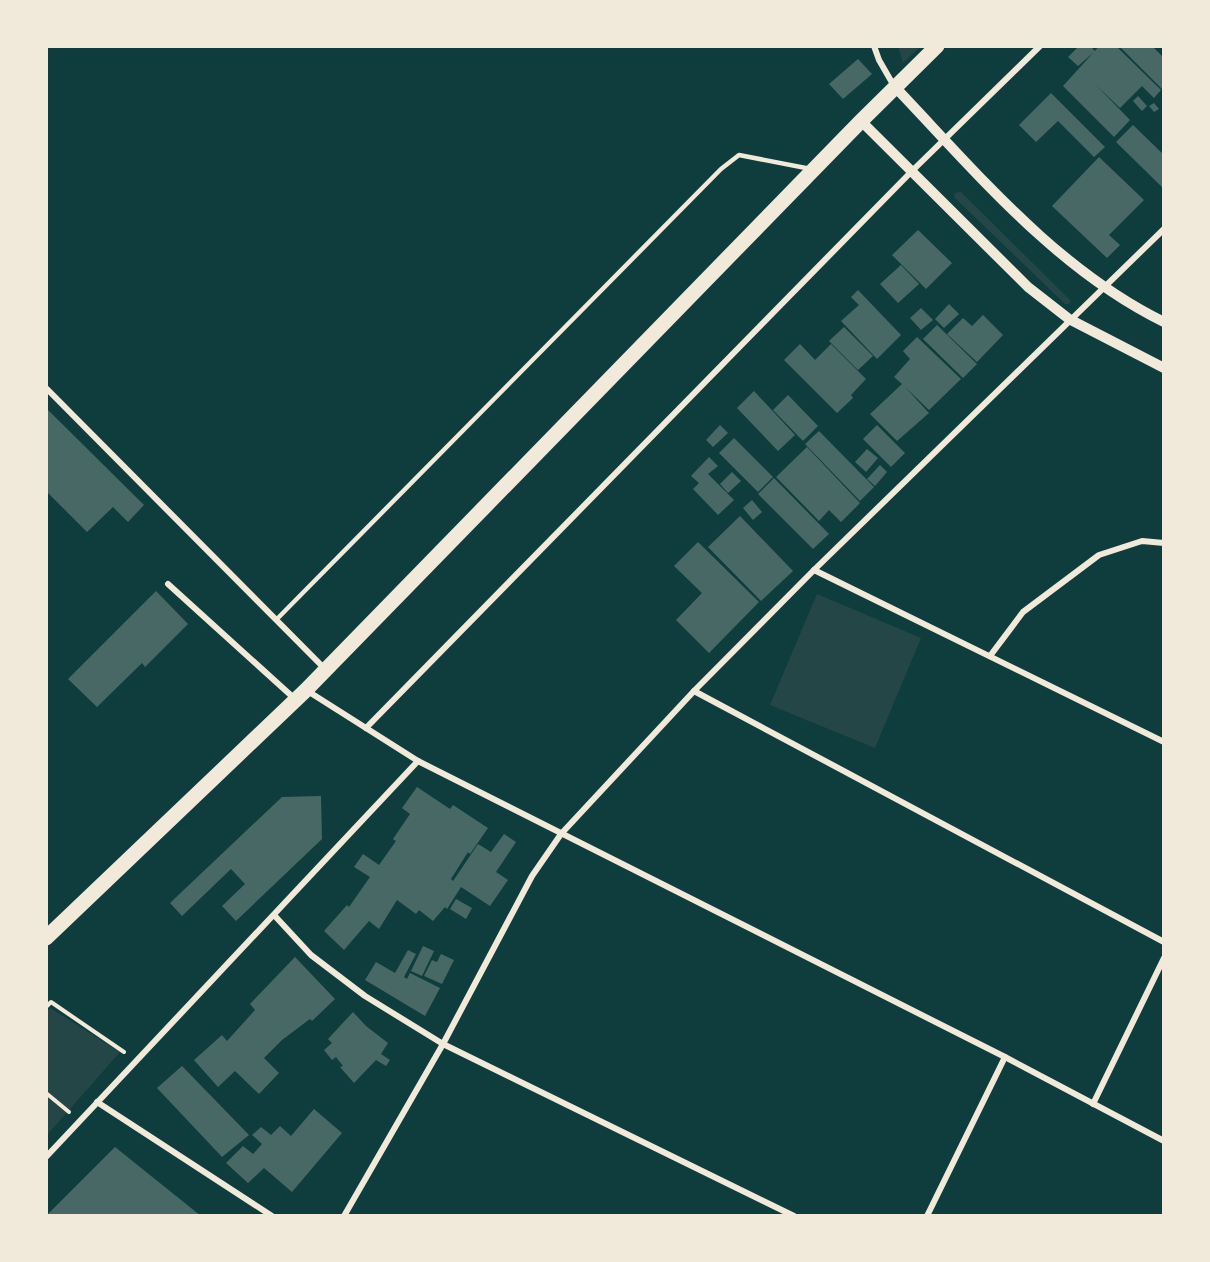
<svg xmlns="http://www.w3.org/2000/svg" width="1210" height="1262" viewBox="0 0 1210 1262" font-family="'PT Sans Narrow',sans-serif">
  <style>
    .green { fill: #244646 }
    .building { fill: #486865 }
    .lines { fill: none; stroke-linecap: round; stroke-linejoin: round }
    .path { stroke: #f1e9da; stroke-width: 4 }
    .service { stroke: #f1e9da; stroke-width: 4.5 }
    .minor { stroke: #f1e9da; stroke-width: 6 }
    .tertiary { stroke: #f1e9da; stroke-width: 10 }
    .primary { stroke: #f1e9da; stroke-width: 15 }
  </style>
  <rect width="100%" height="100%" fill="#0f3d3e"/>
  <!-- green -->
  <g class="green">
    <path d="M898,46h22v1l-17,16z"/>
    <path d="M961,192l110,109 -2,3h-4l-111,-107 1,-4z"/>
    <path d="M817,594l104,44 -46,110 -105,-43z"/>
    <path d="M50,1008l70,44 -73,83 -1,-123z"/>
  </g>
  <!-- building -->
  <g class="building">
    <path d="M1079,46h11l5,5 4,-5h17l45,44 -7,8 -12,-12 -22,22 -24,-23 34,35 -16,17 -51,-51 30,-33 -15,13 -10,-9z"/>
    <path d="M1119,46h33l12,12v33z"/>
    <path d="M858,59l14,15 -29,25 -14,-15z"/>
    <path d="M1051,93l54,54 -11,10 -36,-36 -22,21 -17,-17z"/>
    <path d="M1138,96l9,10 -5,5 -9,-10z"/>
    <path d="M1154,103l5,6 -5,3 -5,-6z"/>
    <path d="M1133,125l31,30v34l-48,-47z"/>
    <path d="M1099,157l45,43 -35,35 11,10 -13,13 -55,-52z"/>
    <path d="M918,230l34,33 -26,26 -34,-34z"/>
    <path d="M901,265l18,19 -21,19 -18,-19z"/>
    <path d="M858,290l43,45 -24,24 -36,-38 18,-16 -8,-8z"/>
    <path d="M949,304l10,10 -15,14 -9,-9z"/>
    <path d="M921,308l12,12 -12,10 -11,-12z"/>
    <path d="M983,315l20,20 -26,27 -30,-28 16,-16 9,8z"/>
    <path d="M937,325l40,39 -14,14 -40,-39z"/>
    <path d="M844,327l29,29 -15,14 -29,-29z"/>
    <path d="M917,337l44,42 -32,31 -24,-23 24,26 -32,28 -27,-27 32,-30 -8,-7 16,-18 -7,-8z"/>
    <path d="M800,344l15,16 16,-16 35,35 -15,16 2,3 -16,15 -53,-53z"/>
    <path d="M754,391l41,44 -17,16 -41,-43z"/>
    <path d="M788,395l30,31 -15,15 -30,-31z"/>
    <path d="M46,408l98,97 -16,17 -15,-15 -26,25 -41,-41z"/>
    <path d="M720,425l8,8 -15,14 -7,-7z"/>
    <path d="M877,425l28,28 -14,14 -28,-28z"/>
    <path d="M819,431l55,56 -14,14 -55,-57z"/>
    <path d="M734,438l39,39 -15,15 -39,-39z"/>
    <path d="M807,447l53,56 -19,19 -12,-12 -10,11 -43,-44z"/>
    <path d="M867,449l11,9 -12,14 -11,-10z"/>
    <path d="M709,457l9,9 -10,8 26,26 -16,15 -25,-26 6,-6 -8,-7z"/>
    <path d="M880,465l7,7 -12,14 -8,-7z"/>
    <path d="M732,472l9,9 -13,12 -8,-9z"/>
    <path d="M774,478l55,56 -16,15 -55,-55z"/>
    <path d="M752,500l10,12 -9,8 -10,-12z"/>
    <path d="M740,516l53,55 -32,30 -53,-54z"/>
    <path d="M698,542l61,60 -50,51 -33,-33 26,-27 -28,-27z"/>
    <path d="M156,591l32,33 -43,43 -3,-4 -45,44 -29,-28z"/>
    <path d="M417,787l33,22 3,-4 35,23 -18,26 -2,-2 -17,27 2,2 25,-37 13,8 13,-18 12,8 -20,30 12,8 -18,26 -29,-19 -14,22 -2,-2 -12,14 -14,-11 -3,4 -19,-14 -18,29 -10,-8 -25,29 -20,-19 23,-26 2,2 21,-30 -16,-10 9,-13 16,11 17,-24 -3,-2 17,-25 -8,-6z"/>
    <path d="M321,796l1,43 -86,82 -14,-15 23,-22 -14,-15 -49,47 -12,-13 112,-106z"/>
    <path d="M456,899l16,9 -6,11 -16,-10z"/>
    <path d="M423,946l11,5 -12,25 -11,-5z"/>
    <path d="M408,950l8,4 -12,23 3,2 3,-6 30,15 -15,28 -60,-36 11,-18 19,11z"/>
    <path d="M441,954l13,6 -12,24 -18,-8 8,-16 5,2z"/>
    <path d="M295,957l40,42 -23,22 -2,-2 -28,21 -18,18 15,15 -20,21 -24,-23 -17,16 -24,-27 28,-25 5,6 28,-31 -5,-6z"/>
    <path d="M353,1012l13,14 22,17 -7,11 9,6 -4,6 -10,-6 -22,23 -14,-16 3,-1 -7,-9 -4,3 -8,-10 8,-7 -4,-4z"/>
    <path d="M182,1066l67,69 -27,22 -65,-69z"/>
    <path d="M314,1109l28,24 -50,59 -28,-24 -16,15 -22,-20 17,-17 10,8 9,-10 -10,-9 9,-8 10,8 9,-9 11,10z"/>
    <path d="M115,1147l86,69h-155z"/>
  </g>
  <g class="lines">
    <!-- path -->
    <g class="path">
      <path d="M46,1007l5,-5 73,50"/>
      <path d="M46,1093l23,19"/>
    </g>
    <!-- service -->
    <path class="service" d="M277,619l444,-450 18,-14 72,14"/>
    <!-- minor -->
    <g class="minor">
      <path d="M874,46l5,14 15,26"/>
      <path d="M46,388l279,281"/>
      <path d="M814,570l350,172"/>
      <path d="M168,584l127,115"/>
      <path d="M990,656l33,-44 76,-57 43,-14 22,2"/>
      <path d="M306,690l112,71 587,296 159,84"/>
      <path d="M694,691l470,251"/>
      <path d="M366,728l546,-557 128,-125"/>
      <path d="M274,915l37,40 54,41 78,48 351,172"/>
      <path d="M97,1102l175,114"/>
      <path d="M1093,1104l71,-146"/>
      <path d="M46,1157l372,-396"/>
      <path d="M344,1216l99,-172 89,-168 29,-42 133,-143 120,-121 350,-341"/>
      <path d="M927,1216l78,-159"/>
    </g>
    <!-- tertiary -->
    <g class="tertiary">
      <path d="M895,87c82,86 161,182 269,235"/>
      <path d="M861,121l167,166 41,32 95,49"/>
    </g>
    <!-- primary -->
    <path class="primary" d="M46,938l260,-248 555,-569 76,-75"/>
  </g>
  <!-- border -->
  <rect width="1210" height="1262" fill="none" stroke="#f1e9da" stroke-width="96"/>
</svg>
